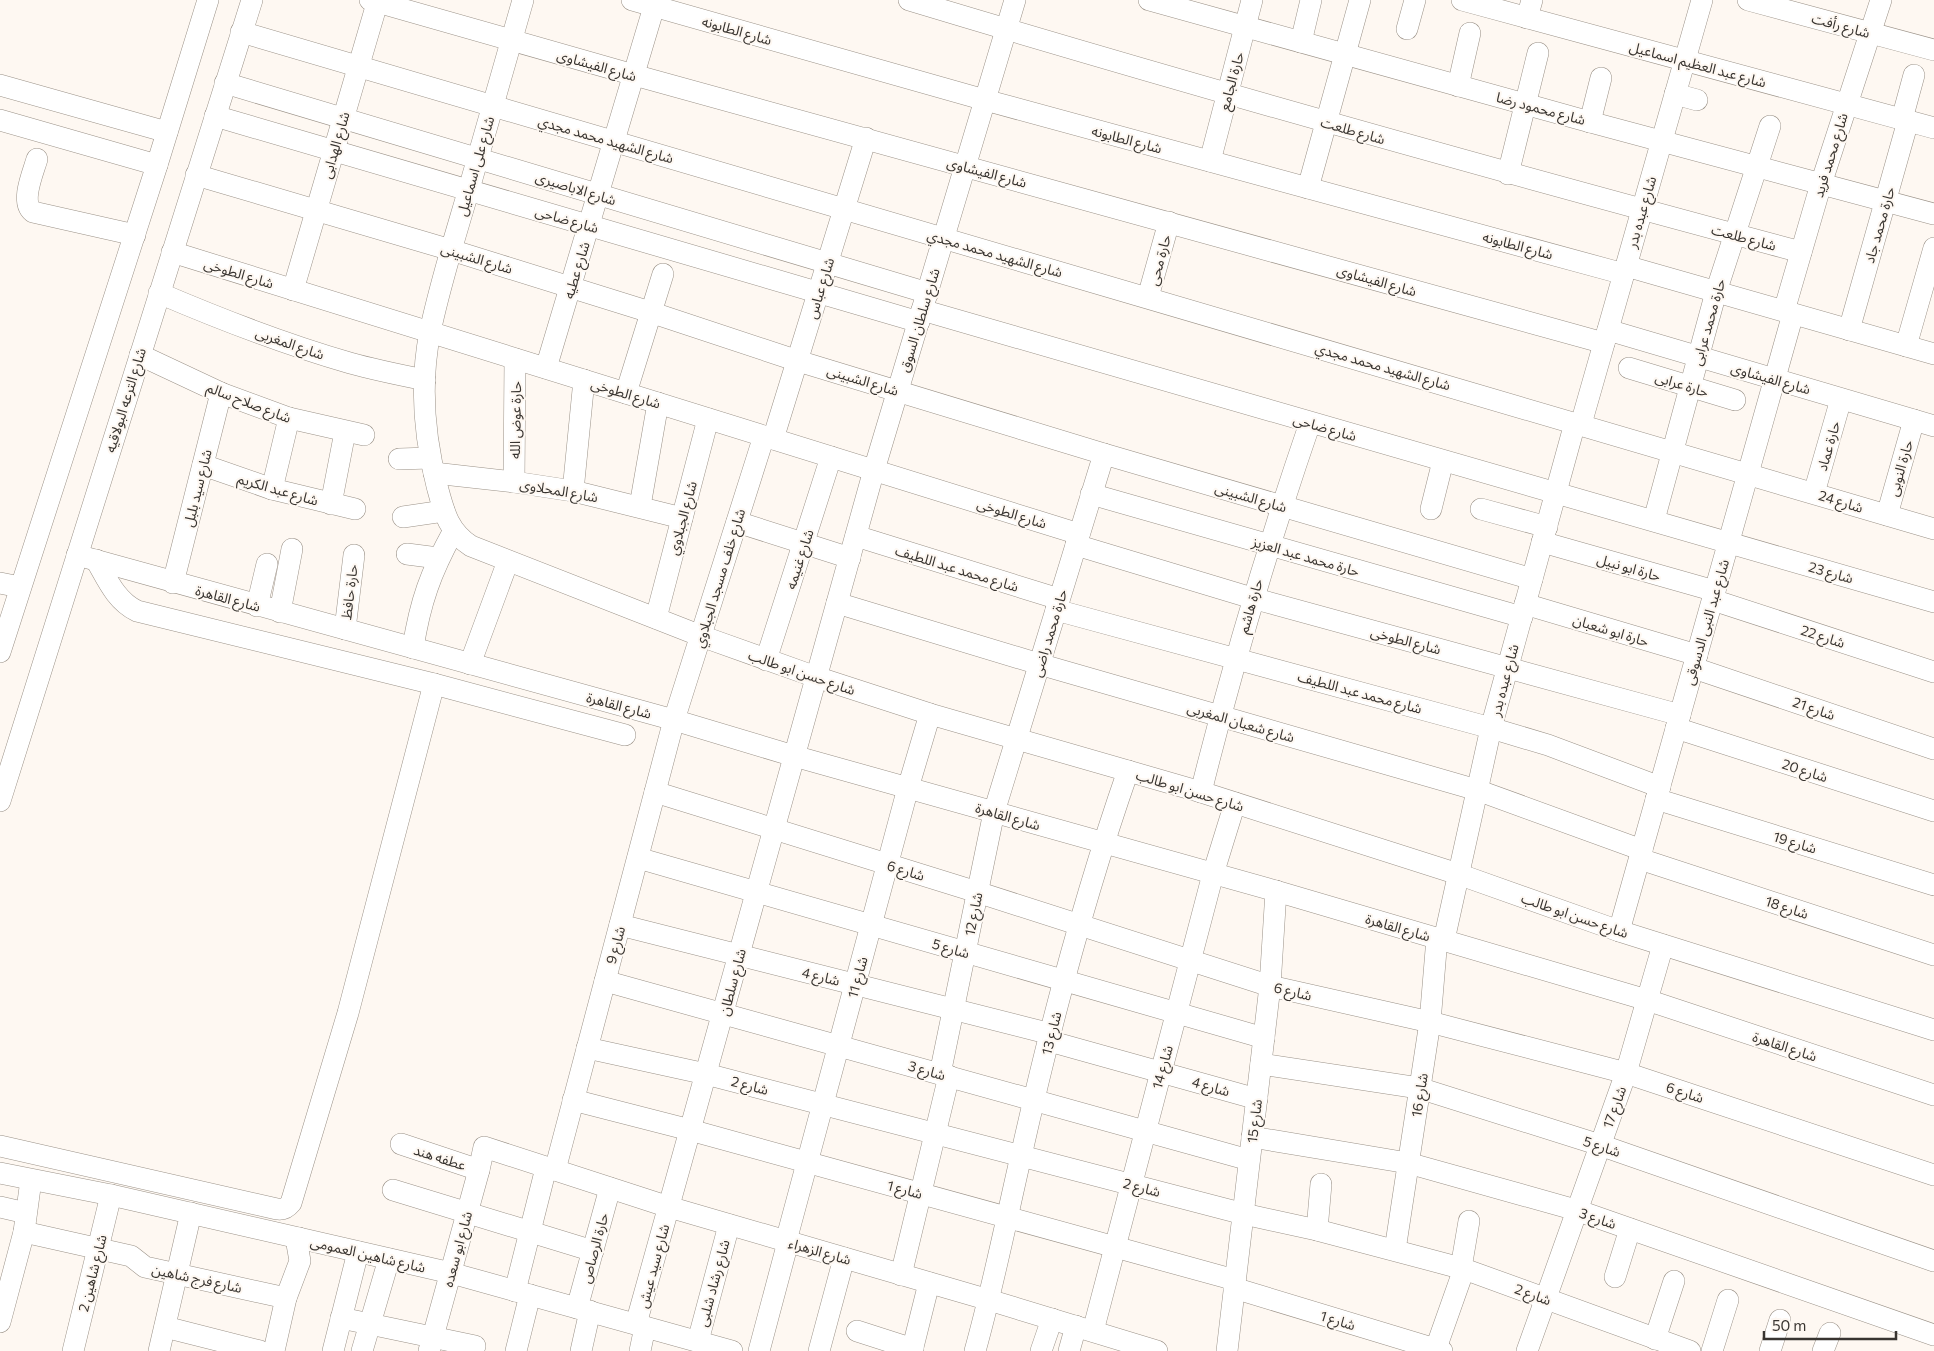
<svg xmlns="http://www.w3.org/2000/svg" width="1934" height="1351" viewBox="0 0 1934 1351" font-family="Commissioner,'Noto Sans Arabic',sans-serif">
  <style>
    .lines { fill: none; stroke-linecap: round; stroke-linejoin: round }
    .minor-casing { stroke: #9b9288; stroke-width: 22 }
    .minor { stroke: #fff; stroke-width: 21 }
    .labels { text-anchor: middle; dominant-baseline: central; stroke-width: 4; stroke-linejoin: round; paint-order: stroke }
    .street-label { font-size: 14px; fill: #383430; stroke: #fef8f2 }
  </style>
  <rect width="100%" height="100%" fill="#fef8f2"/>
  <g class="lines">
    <!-- minor casing -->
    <g class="minor-casing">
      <g id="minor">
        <path d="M370,0l264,75 970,268"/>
        <path d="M523,0c-18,63 -36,126 -54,189 -14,48 -29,95 -39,143 -10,51 -6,104 7,154 7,26 11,45 34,60l230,90 115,41 114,37 271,78 257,82 161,57 315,99"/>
        <path d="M632,0l353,100 639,174"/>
        <path d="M909,0c295,89 593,172 892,252"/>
        <path d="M1149,0l441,122 344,92"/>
        <path d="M1462,0l472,128"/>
        <path d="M1748,0l186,50"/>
        <path d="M1527,18l5,-18"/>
        <path d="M1407,29l8,-29"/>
        <path d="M241,32l1693,497"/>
        <path d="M1301,42l10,-42"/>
        <path d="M225,83l703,210"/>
        <path d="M0,85l167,47"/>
        <path d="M1458,86l12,-53"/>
        <path d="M1675,94l22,6"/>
        <path d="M215,116l704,206"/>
        <path d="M1902,119l12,-44"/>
        <path d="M0,120l157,45"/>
        <path d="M1590,122l11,-44"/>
        <path d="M37,159c-4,14 -17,43 -4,53l102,23"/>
        <path d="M1210,161l42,-161"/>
        <path d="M1508,174l30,-121"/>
        <path d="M196,175l255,75 199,62 148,49 306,93 428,125"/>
        <path d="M1308,188l52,-188"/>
        <path d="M172,252l907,282"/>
        <path d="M1626,266l308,88"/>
        <path d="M293,290l85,-290"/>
        <path d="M159,293c63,27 125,51 191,70 25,7 50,12 75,17"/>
        <path d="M1148,297l21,-75"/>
        <path d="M922,310l1012,292"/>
        <path d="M1784,311l37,-127 60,-184"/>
        <path d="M1608,330l326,96"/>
        <path d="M1849,330l59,-209"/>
        <path d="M1906,346l28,-98"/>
        <path d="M140,355l81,38 68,25 75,17"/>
        <path d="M546,368l110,-368"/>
        <path d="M1629,368l106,32"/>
        <path d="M626,393l37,-119"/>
        <path d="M1581,424l121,-424"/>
        <path d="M773,439l93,-301"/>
        <path d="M399,459l31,-1"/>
        <path d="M203,465l69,24 83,20"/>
        <path d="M434,473l80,9 59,9 109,27"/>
        <path d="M514,482l1,-123"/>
        <path d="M272,489l17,-71"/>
        <path d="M573,491l11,-111"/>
        <path d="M1814,493l27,-94"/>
        <path d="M1091,494l431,123"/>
        <path d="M331,504l14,-72"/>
        <path d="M640,506l18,-103"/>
        <path d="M1431,509l12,-48"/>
        <path d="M1481,509l66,18"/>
        <path d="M1887,515l27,-95"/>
        <path d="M403,517l41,-6"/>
        <path d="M1654,520l62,-228 54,-166"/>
        <path d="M737,522l113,36"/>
        <path d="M856,536l203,63"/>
        <path d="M1542,542l173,49"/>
        <path d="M1076,545l176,53 428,117"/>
        <path d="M407,554l31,4"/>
        <path d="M77,555l597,165 120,36 482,135 371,109 287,95"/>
        <path d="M96,560c11,19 20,41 41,51l297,73 191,51"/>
        <path d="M0,583l20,4"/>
        <path d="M173,583l48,-190"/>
        <path d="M1713,600l221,72"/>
        <path d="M837,603l202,61 438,126 165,60"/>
        <path d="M1525,604l172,51"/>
        <path d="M257,606l10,-42"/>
        <path d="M1056,610l435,118 57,17 112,42"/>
        <path d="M280,612l12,-63"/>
        <path d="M656,618l52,-199"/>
        <path d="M345,629l9,-74"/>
        <path d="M413,648c7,-46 18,-76 40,-116"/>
        <path d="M0,652l157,-487 51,-165"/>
        <path d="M766,660l65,-203"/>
        <path d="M470,664l38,-103"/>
        <path d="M1694,668l240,81"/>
        <path d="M1676,728l258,83"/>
        <path d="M655,792l322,100 293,94 160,36 196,51 308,102"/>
        <path d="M1201,792c31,-125 67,-247 109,-369"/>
        <path d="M1656,799l278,86"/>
        <path d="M0,801l252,-801"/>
        <path d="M638,858l626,180"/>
        <path d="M1640,859l294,96"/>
        <path d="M620,925l431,109"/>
        <path d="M1619,931l174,-617"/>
        <path d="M1444,940l47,-212 84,-305"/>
        <path d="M605,981l644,179"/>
        <path d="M1049,1041l208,58"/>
        <path d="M587,1048l119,26 538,140 73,16 147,39 226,82"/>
        <path d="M1261,1064l158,24 181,57 334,116"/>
        <path d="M940,1074l54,-262 110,-358"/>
        <path d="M573,1100l117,30 545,150"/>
        <path d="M1252,1137l156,26 168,47 358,125"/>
        <path d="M401,1144l78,26"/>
        <path d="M0,1146l277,63c6,1 10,-1 14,-6l57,-190 86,-329"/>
        <path d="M555,1170l119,-450 90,-284"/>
        <path d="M0,1173l111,22 340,78 281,78"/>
        <path d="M393,1190l200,61"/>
        <path d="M0,1207l26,6"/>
        <path d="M1317,1230l4,-46"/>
        <path d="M24,1232l107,24 14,11 141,31"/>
        <path d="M786,1241l122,-453 22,-74"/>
        <path d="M1395,1250l35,-228 7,-84"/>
        <path d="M1461,1268l8,-47"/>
        <path d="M901,1275l48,-199"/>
        <path d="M1615,1277l15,-48"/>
        <path d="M1234,1288l208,63"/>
        <path d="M515,1291l31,-123"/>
        <path d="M577,1308l33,-120"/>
        <path d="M341,1318l134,28"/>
        <path d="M0,1322l24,-90 7,-52"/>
        <path d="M636,1324l238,-854 141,-470"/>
        <path d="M165,1327l95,24"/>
        <path d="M857,1331l56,18"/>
        <path d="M1093,1331l120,-457 22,-71"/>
        <path d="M1655,1339l19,-58"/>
        <path d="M698,1341l31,-116"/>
        <path d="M73,1351l38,-156"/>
        <path d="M159,1351l32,-138"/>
        <path d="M274,1351l12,-53 14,-37 -3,-17 2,-6"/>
        <path d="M333,1351l25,-99"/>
        <path d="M362,1351l27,-92"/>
        <path d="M429,1351l50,-181 5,-23 185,60 320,93 168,51"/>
        <path d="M516,1351l14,-56"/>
        <path d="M581,1351l9,-40"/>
        <path d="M640,1351l5,-24"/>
        <path d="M759,1351l29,-109"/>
        <path d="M819,1351l25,-93"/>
        <path d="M912,1351l17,-68"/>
        <path d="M975,1351c18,-64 31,-130 46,-195 29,-130 63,-259 107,-385"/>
        <path d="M1041,1351l11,-32"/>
        <path d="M1069,1351l7,-25"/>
        <path d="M1227,1351l43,-365 6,-95"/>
        <path d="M1435,1351l29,-82"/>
        <path d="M1527,1351l99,-278 37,-128"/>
        <path d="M1712,1351l16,-51"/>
        <path d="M1770,1351l10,-31"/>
        <path d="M1823,1351l7,-18"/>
      </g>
    </g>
    <!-- minor -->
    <use href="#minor" class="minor"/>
  </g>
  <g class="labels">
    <!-- street labels -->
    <g class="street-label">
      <text transform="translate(1841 25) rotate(15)">شارع رأفت</text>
      <text transform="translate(737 30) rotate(16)">شارع الطابونه</text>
      <text transform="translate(1698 64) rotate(15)">شارع عبد العظيم اسماعيل</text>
      <text transform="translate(597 65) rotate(16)">شارع الفيشاوى</text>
      <text transform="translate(1231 81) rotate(-75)">حارة الجامع</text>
      <text transform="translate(1541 108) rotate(15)">شارع محمود رضا</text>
      <text transform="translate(1353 130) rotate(16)">شارع طلعت</text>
      <text transform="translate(606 139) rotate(16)">شارع الشهيد محمد مجدي</text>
      <text transform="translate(1127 139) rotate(15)">شارع الطابونه</text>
      <text transform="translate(335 145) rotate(-74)">شارع الهدابى</text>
      <text transform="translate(1830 155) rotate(-73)">شارع محمد فريد</text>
      <text transform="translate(475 166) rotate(-74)">شارع على اسماعيل</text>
      <text transform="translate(987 172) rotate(15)">شارع الفيشاوى</text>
      <text transform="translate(576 188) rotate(17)">شارع الاباصيرى</text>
      <text transform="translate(1641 212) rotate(-74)">شارع عبده بدر</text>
      <text transform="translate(567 219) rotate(16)">شارع ضاحى</text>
      <text transform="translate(1879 225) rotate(-74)">حارة محمد جاد</text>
      <text transform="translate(1744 237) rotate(15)">شارع طلعت</text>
      <text transform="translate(1518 245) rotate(15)">شارع الطابونه</text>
      <text transform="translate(995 253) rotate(16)">شارع الشهيد محمد مجدي</text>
      <text transform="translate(477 258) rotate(17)">شارع الشبينى</text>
      <text transform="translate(1159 260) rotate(-75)">حارة محى</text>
      <text transform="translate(576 270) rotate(-73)">شارع عطيه</text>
      <text transform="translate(239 273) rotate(17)">شارع الطوخى</text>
      <text transform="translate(1377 280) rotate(16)">شارع الفيشاوى</text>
      <text transform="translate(820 288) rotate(-73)">شارع عباس</text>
      <text transform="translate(919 320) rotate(-73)">شارع سلطان السوق</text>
      <text transform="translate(1708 322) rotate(-74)">حارة محمد عرابى</text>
      <text transform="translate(290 343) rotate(19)">شارع المغربى</text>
      <text transform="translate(1383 366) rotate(16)">شارع الشهيد محمد مجدي</text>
      <text transform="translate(1771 378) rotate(16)">شارع الفيشاوى</text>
      <text transform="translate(863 380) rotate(17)">شارع الشبينى</text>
      <text transform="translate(1682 384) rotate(17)">حارة عرابى</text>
      <text transform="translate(626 393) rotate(17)">شارع الطوخى</text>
      <text transform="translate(125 400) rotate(-73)">شارع الترعه البولاقيه</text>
      <text transform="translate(249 402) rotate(21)">شارع صلاح سالم</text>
      <text transform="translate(515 420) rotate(-89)">حارة عوض الله</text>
      <text transform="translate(1325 427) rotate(16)">شارع ضاحى</text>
      <text transform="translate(1828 446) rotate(-74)">حارة عماد</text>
      <text transform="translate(1900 468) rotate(-74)">حارة النوبى</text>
      <text transform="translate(197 488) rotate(-76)">شارع سيد بلبل</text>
      <text transform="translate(278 489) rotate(16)">شارع عبد الكريم</text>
      <text transform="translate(559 490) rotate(10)">شارع المحلاوى</text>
      <text transform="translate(1251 497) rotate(16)">شارع الشبينى</text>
      <text transform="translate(1841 501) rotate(17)">شارع 24</text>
      <text transform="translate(1012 513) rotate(17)">شارع الطوخى</text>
      <text transform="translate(682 518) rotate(-75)">شارع الجبلاوي</text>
      <text transform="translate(1306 556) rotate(16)">حارة محمد عبد العزيز</text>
      <text transform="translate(799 559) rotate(-72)">شارع غنيمه</text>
      <text transform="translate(1629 567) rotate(16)">حارة ابو نبيل</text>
      <text transform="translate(957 568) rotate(17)">شارع محمد عبد اللطيف</text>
      <text transform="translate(1831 572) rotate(16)">شارع 23</text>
      <text transform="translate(719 578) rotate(-73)">شارع خلف مسجد الجبلاوي</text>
      <text transform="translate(349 592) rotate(-83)">حارة حافظ</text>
      <text transform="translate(228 598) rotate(15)">شارع القاهرة</text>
      <text transform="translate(1250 606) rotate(-74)">حارة هاشم</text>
      <text transform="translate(1706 622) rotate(-74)">شارع عبد النبى الدسوقى</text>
      <text transform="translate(1611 630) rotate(17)">حارة ابو شعبان</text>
      <text transform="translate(1049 633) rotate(-73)">حارة محمد راضى</text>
      <text transform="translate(1823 636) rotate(18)">شارع 22</text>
      <text transform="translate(1406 640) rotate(15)">شارع الطوخى</text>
      <text transform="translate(802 672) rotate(19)">شارع حسن ابو طالب</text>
      <text transform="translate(1504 680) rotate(-75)">شارع عبده بدر</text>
      <text transform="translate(1360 692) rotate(15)">شارع محمد عبد اللطيف</text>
      <text transform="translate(619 705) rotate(15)">شارع القاهرة</text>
      <text transform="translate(1814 708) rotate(19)">شارع 21</text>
      <text transform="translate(1241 722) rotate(16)">شارع شعبان المغربى</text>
      <text transform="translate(1805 770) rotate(18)">شارع 20</text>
      <text transform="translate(1190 790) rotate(17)">شارع حسن ابو طالب</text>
      <text transform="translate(1008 816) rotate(16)">شارع القاهرة</text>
      <text transform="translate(1795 842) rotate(17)">شارع 19</text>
      <text transform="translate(906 870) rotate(17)">شارع 6</text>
      <text transform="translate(1787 907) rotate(18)">شارع 18</text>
      <text transform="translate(973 914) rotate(-79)">شارع 12</text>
      <text transform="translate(1575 915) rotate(19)">شارع حسن ابو طالب</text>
      <text transform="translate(1398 927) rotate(16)">شارع القاهرة</text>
      <text transform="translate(615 945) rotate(-75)">شارع 9</text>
      <text transform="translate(951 948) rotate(16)">شارع 5</text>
      <text transform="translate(821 976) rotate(14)">شارع 4</text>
      <text transform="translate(857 977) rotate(-75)">شارع 11</text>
      <text transform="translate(732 982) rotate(-75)">شارع سلطان</text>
      <text transform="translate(1293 991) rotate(13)">شارع 6</text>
      <text transform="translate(1051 1033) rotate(-76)">شارع 13</text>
      <text transform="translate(1785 1046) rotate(18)">شارع القاهرة</text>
      <text transform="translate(1162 1067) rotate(-75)">شارع 14</text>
      <text transform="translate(927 1070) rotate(16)">شارع 3</text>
      <text transform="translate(750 1085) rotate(15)">شارع 2</text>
      <text transform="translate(1211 1086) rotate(16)">شارع 4</text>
      <text transform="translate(1685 1092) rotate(18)">شارع 6</text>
      <text transform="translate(1419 1095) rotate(-81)">شارع 16</text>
      <text transform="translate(1614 1107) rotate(-70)">شارع 17</text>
      <text transform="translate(1254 1121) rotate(-83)">شارع 15</text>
      <text transform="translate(1602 1146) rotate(18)">شارع 5</text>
      <text transform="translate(440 1157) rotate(18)">عطفه هند</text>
      <text transform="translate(1142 1187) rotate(15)">شارع 2</text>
      <text transform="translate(905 1189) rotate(15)">شارع 1</text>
      <text transform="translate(1598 1218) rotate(19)">شارع 3</text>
      <text transform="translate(594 1248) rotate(-75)">حارة الرصاص</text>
      <text transform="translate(457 1249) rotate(-75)">شارع ابو سعده</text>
      <text transform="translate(820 1251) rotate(16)">شارع الزهراء</text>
      <text transform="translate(368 1254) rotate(13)">شارع شاهين العمومى</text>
      <text transform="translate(653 1266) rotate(-75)">شارع سيد عيش</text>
      <text transform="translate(92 1273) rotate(-76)">شارع شاهين 2</text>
      <text transform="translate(197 1278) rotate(12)">شارع فرج شاهين</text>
      <text transform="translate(713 1283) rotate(-75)">شارع رشاد شلبى</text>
      <text transform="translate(1533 1294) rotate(20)">شارع 2</text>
      <text transform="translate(1338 1320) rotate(17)">شارع 1</text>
    </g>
  </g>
  <!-- scale -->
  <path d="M1764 1331v8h132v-8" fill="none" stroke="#383430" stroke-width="2.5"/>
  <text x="1772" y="1331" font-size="15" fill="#383430" stroke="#fef8f2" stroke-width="4" paint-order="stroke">50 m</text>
</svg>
